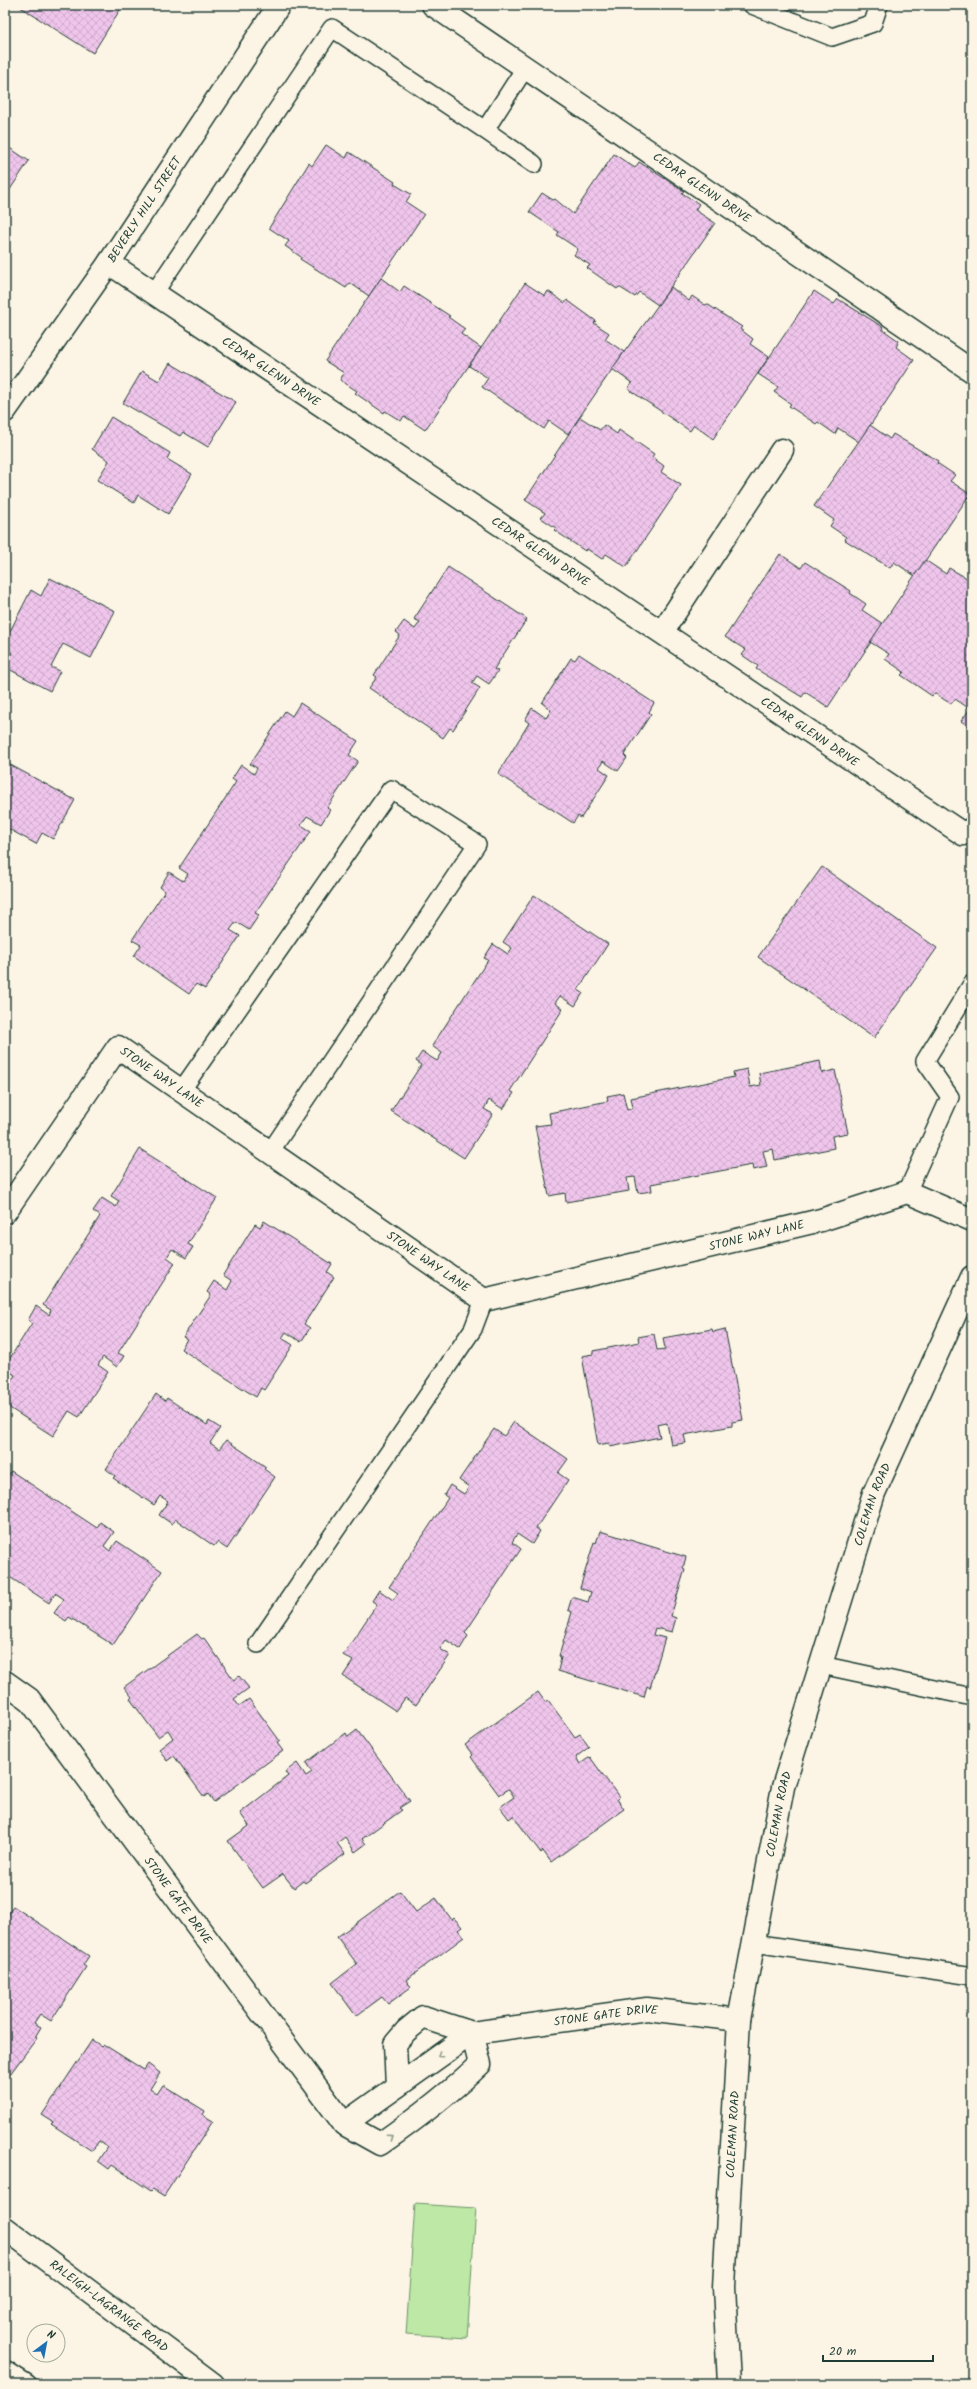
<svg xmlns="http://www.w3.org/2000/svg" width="977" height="2389" viewBox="0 0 977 2389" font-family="Kalam,sans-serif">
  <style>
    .grass { fill: #bde8a5; stroke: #6e926c }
    .building { fill: url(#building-cross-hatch); stroke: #1f3d34 }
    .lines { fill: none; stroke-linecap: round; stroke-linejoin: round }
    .lane-casing { stroke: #1f3d34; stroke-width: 20 }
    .street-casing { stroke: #1f3d34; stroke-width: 25 }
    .secondary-casing { stroke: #1f3d34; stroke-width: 25 }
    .lane { stroke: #fcf5e5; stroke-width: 17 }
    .street { stroke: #fcf5e5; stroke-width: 22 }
    .secondary { stroke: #fcf5e5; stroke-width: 22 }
    .oneway { stroke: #8e998c }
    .labels { text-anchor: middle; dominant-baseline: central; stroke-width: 3.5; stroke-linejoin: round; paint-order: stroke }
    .street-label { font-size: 12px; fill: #1f3d34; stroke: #fcf5e5 }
  </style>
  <defs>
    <pattern id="building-cross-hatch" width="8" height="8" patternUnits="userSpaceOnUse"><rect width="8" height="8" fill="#f0c5ec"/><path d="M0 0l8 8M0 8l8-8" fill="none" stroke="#cdaacb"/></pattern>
  </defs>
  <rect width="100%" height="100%" fill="#fcf5e5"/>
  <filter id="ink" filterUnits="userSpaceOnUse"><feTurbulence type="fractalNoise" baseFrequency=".025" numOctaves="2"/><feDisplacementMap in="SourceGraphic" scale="8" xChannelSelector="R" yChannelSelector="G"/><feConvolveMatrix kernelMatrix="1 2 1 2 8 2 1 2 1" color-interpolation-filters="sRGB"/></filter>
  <g filter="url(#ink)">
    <!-- grass -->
    <path class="grass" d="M415,2204l61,4 -9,130 -61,-4z"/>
    <!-- building -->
    <g class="building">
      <path d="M17,5h106l-30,48z"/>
      <path d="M5,145l24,16 -24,36z"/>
      <path d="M326,145l20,13 3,-6 46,30 -1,2 17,10 -5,8 18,12 -55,82 -19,-13 -4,5 -46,-29 1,-2 -16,-11 4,-5 -20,-13 40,-65 3,3z"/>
      <path d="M614,154l21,14 4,-6 45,29 -2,2 17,11 -4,6 20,13 -57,82 -19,-13 -4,5 -16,-10 -2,2 -30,-21 3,-3 -16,-10 4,-6 -21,-14 2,-3 -30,-20 13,-19 11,7 2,-1 18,15z"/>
      <path d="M381,278l19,14 4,-6 46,30 -2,1 17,12 -4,5 20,14 -56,82 -21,-14 -3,5 -16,-10 -1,2 -29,-20 2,-2 -17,-11 4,-7 -19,-12z"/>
      <path d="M525,283l20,13 3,-5 17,12 2,-3 29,21 -2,2 15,10 -4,6 19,13 -56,82 -19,-13 -5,8 -62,-42 6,-9 -19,-12z"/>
      <path d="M671,287l18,14 3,-5 13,9 2,-1 35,23 -2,2 13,10 -3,5 19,13 -56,82 -19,-14 -4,6 -62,-42 4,-6 -20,-14z"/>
      <path d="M814,291l20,13 4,-5 45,28 -1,2 17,12 -3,6 18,13 -55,82 -21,-14 -3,6 -17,-12 -2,2 -27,-18 2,-2 -17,-12 4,-5 -20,-13z"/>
      <path d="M170,363l66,39 -28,45 -25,-15 -3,4 -57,-33 19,-32 17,10z"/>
      <path d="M111,417l59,36 -3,6 25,15 -24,40 -30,-19 -4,8 -37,-23 12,-19 -17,-12z"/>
      <path d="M580,417l20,13 4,-5 13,9 2,-4 35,24 -2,3 12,9 -3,6 20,13 -55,82 -20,-13 -4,5 -15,-10 -2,2 -31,-21 2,-2 -15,-10 4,-5 -20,-13z"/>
      <path d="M870,425l20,14 3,-5 45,27 -1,2 18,12 -5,6 20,13 -55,82 -21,-14 -4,6 -45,-28 1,-3 -16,-11 4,-6 -20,-14z"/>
      <path d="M780,554l21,14 4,-6 46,29 -1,2 16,11 -4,6 21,14 -55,83 -23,-15 -3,5 -46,-28 2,-3 -16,-11 4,-5 -21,-13z"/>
      <path d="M925,560l21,14 3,-6 23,13v148l-11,-8 9,-12 -15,-10 -4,5 -17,-11 -2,3 -31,-21 3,-3 -19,-13 4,-5 -19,-12z"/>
      <path d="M448,567l79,52 -33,50 4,2 -9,13 -12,-8 -5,7 8,5 -27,42 -3,-2 -7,10 -74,-50 8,-11 -3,-2 26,-40 -4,-3 8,-11 11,8 5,-7 -6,-3z"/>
      <path d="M50,578l65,33 -24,47 -28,-14 -12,23 9,4 -10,20 -45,-24 7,-14 -7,-4v-8l26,-51 10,6z"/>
      <path d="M579,654l75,49 -5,9 2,2 -27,41 3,3 -9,13 -15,-10 -4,7 10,7 -28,43 -3,-2 -5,7 -75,-49 31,-51 -4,-3 7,-12 14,10 5,-8 -9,-7 29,-45 4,2z"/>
      <path d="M300,703l58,38 -9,14 9,6 -31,47 3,2 -9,14 -14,-8 -6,9 10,6 -56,82 4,2 -10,15 -13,-8 -6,8 10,6 -35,53 -9,-5 -7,10 -55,-38 7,-11 -9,-5 33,-49 -5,-4 9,-15 14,9 5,-7 -9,-6 57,-86 -4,-3 9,-14 13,9 3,-6 -7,-4 35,-53 7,5z"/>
      <path d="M5,762l70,38 -22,39 -11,-6 -6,11 -31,-17z"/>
      <path d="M822,867l115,81 -63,90 -116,-81z"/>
      <path d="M534,895l74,49 -30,46 5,3 -8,13 -15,-10 -5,7 8,6 -53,82 4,2 -11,16 -14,-9 -5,9 9,5 -29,44 -73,-47 30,-46 -5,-4 6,-9 15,9 5,-8 -10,-7 56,-86 -4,-2 9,-14 15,10 4,-6 -9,-6z"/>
      <path d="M820,1061l2,12 13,-3 13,63 -16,3 2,12 -59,12 -2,-11 -10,2 4,16 -14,3 -1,-5 -101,19 1,7 -14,2 -3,-16 -8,1 2,13 -63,11 -1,-9 -16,3 -14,-70 16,-2 -2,-11 59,-12 -1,-5 16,-3 4,17 6,-2 -2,-10 103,-21 -1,-5 14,-3 3,18 11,-2 -2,-12z"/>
      <path d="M140,1149l77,49 -29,46 5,3 -7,11 -14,-9 -5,8 8,6 -57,90 6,3 -7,11 -14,-10 -5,8 10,7 -29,45 -10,-6 -16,25 -48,-31v-15l10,-15 -10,-6v-3l27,-43 -4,-3 8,-14 13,9 2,-5 -8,-5 57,-89 -7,-5 9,-13 14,9 3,-6 -8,-5z"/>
      <path d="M264,1221l68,43 -5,8 7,5 -30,47 6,4 -9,14 -15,-10 -4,6 11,7 -29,45 -3,-2 -5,9 -75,-48 6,-10 -4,-2 28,-42 -4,-3 7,-11 13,9 5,-9 -9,-6 32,-51 5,3z"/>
      <path d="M712,1329l1,3 12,-3 18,91 -11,2v4l-48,9 2,8 -15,2 -4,-22 -10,2 3,12 -50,10 -1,-4 -11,2 -16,-89 11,-2v-3l46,-9 -1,-5 16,-3 3,16 8,-1 -2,-11z"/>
      <path d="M156,1394l9,7 2,-3 40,27 2,-4 11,7 -10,15 9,6 7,-9 40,27 -2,2 11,8 -48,72 -10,-7 -3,4 -39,-27 -3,5 -13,-9 9,-14 -8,-5 -6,9 -41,-27 2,-2 -9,-7z"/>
      <path d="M514,1422l54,37 -10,14 10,7 -32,48 4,3 -8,13 -15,-10 -5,8 9,7 -56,84 3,3 -8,13 -14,-9 -6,9 10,6 -34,50 -11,-7 -9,13 -53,-35 10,-15 -10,-6 34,-51 -5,-3 7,-11 14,10 5,-7 -9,-6 59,-89 -4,-3 6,-10 14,9 5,-7 -10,-7 35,-51 10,7z"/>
      <path d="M11,1471l86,57 3,-6 14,10 -10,14 6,5 7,-10 45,30 -49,74 -44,-28 -3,4 -12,-8 10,-14 -9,-6 -6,10 -44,-29v-93z"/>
      <path d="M600,1531l86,26 -3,11 2,1 -14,47 5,2 -4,14 -17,-4 -2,7 12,3 -15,50 -3,-2 -3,11 -86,-26 3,-14 -2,-1 13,-44 -4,-2 4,-13 16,5 3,-10 -11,-4 14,-46 2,1z"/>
      <path d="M197,1634l5,5 2,-1 30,42 5,-4 10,12 -15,11 5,7 10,-7 31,42 -3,2 6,8 -69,51 -6,-8 -4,3 -30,-41 -7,5 -8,-12 14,-11 -5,-8 -10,7 -28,-38 2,-2 -8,-10z"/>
      <path d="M538,1692l7,10 3,-2 27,37 5,-3 9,13 -13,10 4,7 10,-7 29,40 -2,2 7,10 -73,53 -8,-11 -2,2 -28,-37 -4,3 -9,-12 14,-10 -5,-8 -10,6 -28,-38 2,-2 -8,-10z"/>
      <path d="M357,1730l53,71 -11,7 3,2 -40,29 4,5 -11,8 -10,-15 -8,6 8,11 -40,29 -2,-2 -9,7 -11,-14 -20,14 -35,-47 21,-15 -9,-13 48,-37 -3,-4 12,-9 9,13 6,-4 -6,-9 40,-30 2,4z"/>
      <path d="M400,1891l16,21 20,-14 16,22 2,-2 8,9 -4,3 6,7 -58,43 5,7 -23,17 -6,-7 -26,19 -24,-33 25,-19 -20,-27z"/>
      <path d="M13,1906l76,50 -6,9 3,2 -35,54 -11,-7 -6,9 7,4 -6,10 2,1 -30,40 -2,-2v-160l2,1z"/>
      <path d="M92,2040l9,6 2,-2 41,26 4,-6 12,9 -10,16 7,5 6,-9 42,26 -2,4 10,6 -49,75 -11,-7 -2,2 -39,-26 -3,4 -11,-8 9,-14 -8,-6 -7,10 -41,-27 2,-2 -11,-7z"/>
    </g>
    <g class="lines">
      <!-- lane casing -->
      <g class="lane-casing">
        <g id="lane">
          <path d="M752,5l80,32 41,-14 6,-18"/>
          <path d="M485,130l49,34"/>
          <path d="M154,293l178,-265 153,102 40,-62"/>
          <path d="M181,1091l210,-302 86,55 -207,308"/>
          <path d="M907,1192l43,-95 -25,-36 47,-77"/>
          <path d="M258,1644l215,-315 11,-29"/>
          <path d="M821,1665l151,32"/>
          <path d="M754,1943l218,33"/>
          <path d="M5,2369l23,15"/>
        </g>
      </g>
      <!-- street casing -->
      <g class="street-casing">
        <g id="street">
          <path id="s1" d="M433,5l539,366"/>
          <path id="s2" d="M109,263l854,571 9,-5"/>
          <path id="s3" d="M5,411l104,-148 170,-258"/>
          <path d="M662,632l120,-182"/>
          <path id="s4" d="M5,1212l113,-165 366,253 337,-80 86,-28 65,28"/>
          <path id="s5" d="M5,1682l24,17 315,425 36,20c36,-25 69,-50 100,-80l-8,-31"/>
          <path d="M397,2086l-2,-42 11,-13 17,-14 49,16"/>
          <path id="s6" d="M344,2124l128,-91 175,-24 92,11"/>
          <path id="s7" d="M5,2228l208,156"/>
        </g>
      </g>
      <!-- secondary casing -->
      <g class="secondary-casing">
        <g id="secondary">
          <path id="s8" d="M729,2384l-5,-97 15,-267 44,-233 91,-294 98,-216"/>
        </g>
      </g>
      <!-- lane -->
      <use href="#lane" class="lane"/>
      <!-- street -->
      <use href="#street" class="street"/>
      <!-- secondary -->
      <use href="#secondary" class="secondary"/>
    </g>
    <!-- one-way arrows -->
    <defs><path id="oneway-chevron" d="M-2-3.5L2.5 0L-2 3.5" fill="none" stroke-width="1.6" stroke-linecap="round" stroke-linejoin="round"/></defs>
    <g class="oneway">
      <use href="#oneway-chevron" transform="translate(440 2055) rotate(145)"/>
      <use href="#oneway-chevron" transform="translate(390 2137) rotate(-34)"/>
    </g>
  </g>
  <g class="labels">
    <!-- street labels -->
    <g class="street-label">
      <text stroke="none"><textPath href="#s1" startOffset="325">CEDAR GLENN DRIVE</textPath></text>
      <text stroke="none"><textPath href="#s3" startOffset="245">BEVERLY HILL STREET</textPath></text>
      <text stroke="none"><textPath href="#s2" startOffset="195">CEDAR GLENN DRIVE</textPath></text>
      <text stroke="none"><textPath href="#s2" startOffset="519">CEDAR GLENN DRIVE</textPath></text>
      <text stroke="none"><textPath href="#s2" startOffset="843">CEDAR GLENN DRIVE</textPath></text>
      <text stroke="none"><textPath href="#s4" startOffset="253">STONE WAY LANE</textPath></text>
      <text stroke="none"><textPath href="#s4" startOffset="925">STONE WAY LANE</textPath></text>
      <text stroke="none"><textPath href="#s4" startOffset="577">STONE WAY LANE</textPath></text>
      <text stroke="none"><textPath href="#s8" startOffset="898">COLEMAN ROAD</textPath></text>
      <text stroke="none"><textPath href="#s8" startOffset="574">COLEMAN ROAD</textPath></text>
      <text stroke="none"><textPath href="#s5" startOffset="280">STONE GATE DRIVE</textPath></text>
      <text stroke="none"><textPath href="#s6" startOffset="292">STONE GATE DRIVE</textPath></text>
      <text stroke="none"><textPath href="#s8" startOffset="250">COLEMAN ROAD</textPath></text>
      <text stroke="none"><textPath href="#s7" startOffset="130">RALEIGH-LAGRANGE ROAD</textPath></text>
    </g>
  </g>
  <!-- margin -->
  <rect width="977" height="2389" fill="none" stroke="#fcf5e5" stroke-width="20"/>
  <rect x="10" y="10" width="957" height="2369" fill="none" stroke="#1f3d34" stroke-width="1.5" filter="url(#ink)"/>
  <!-- north arrow -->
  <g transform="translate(46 2343) rotate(32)"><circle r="19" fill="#fcf5e5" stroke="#a4ab9e"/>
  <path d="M0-3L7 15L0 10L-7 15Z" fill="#1f6fb2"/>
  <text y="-6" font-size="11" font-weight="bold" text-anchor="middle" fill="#1f3d34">N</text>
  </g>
  <!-- scale -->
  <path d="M823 2355v6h110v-6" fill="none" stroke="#1f3d34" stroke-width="2"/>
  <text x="829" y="2355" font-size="12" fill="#1f3d34" stroke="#fcf5e5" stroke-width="3" paint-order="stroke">20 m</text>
</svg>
